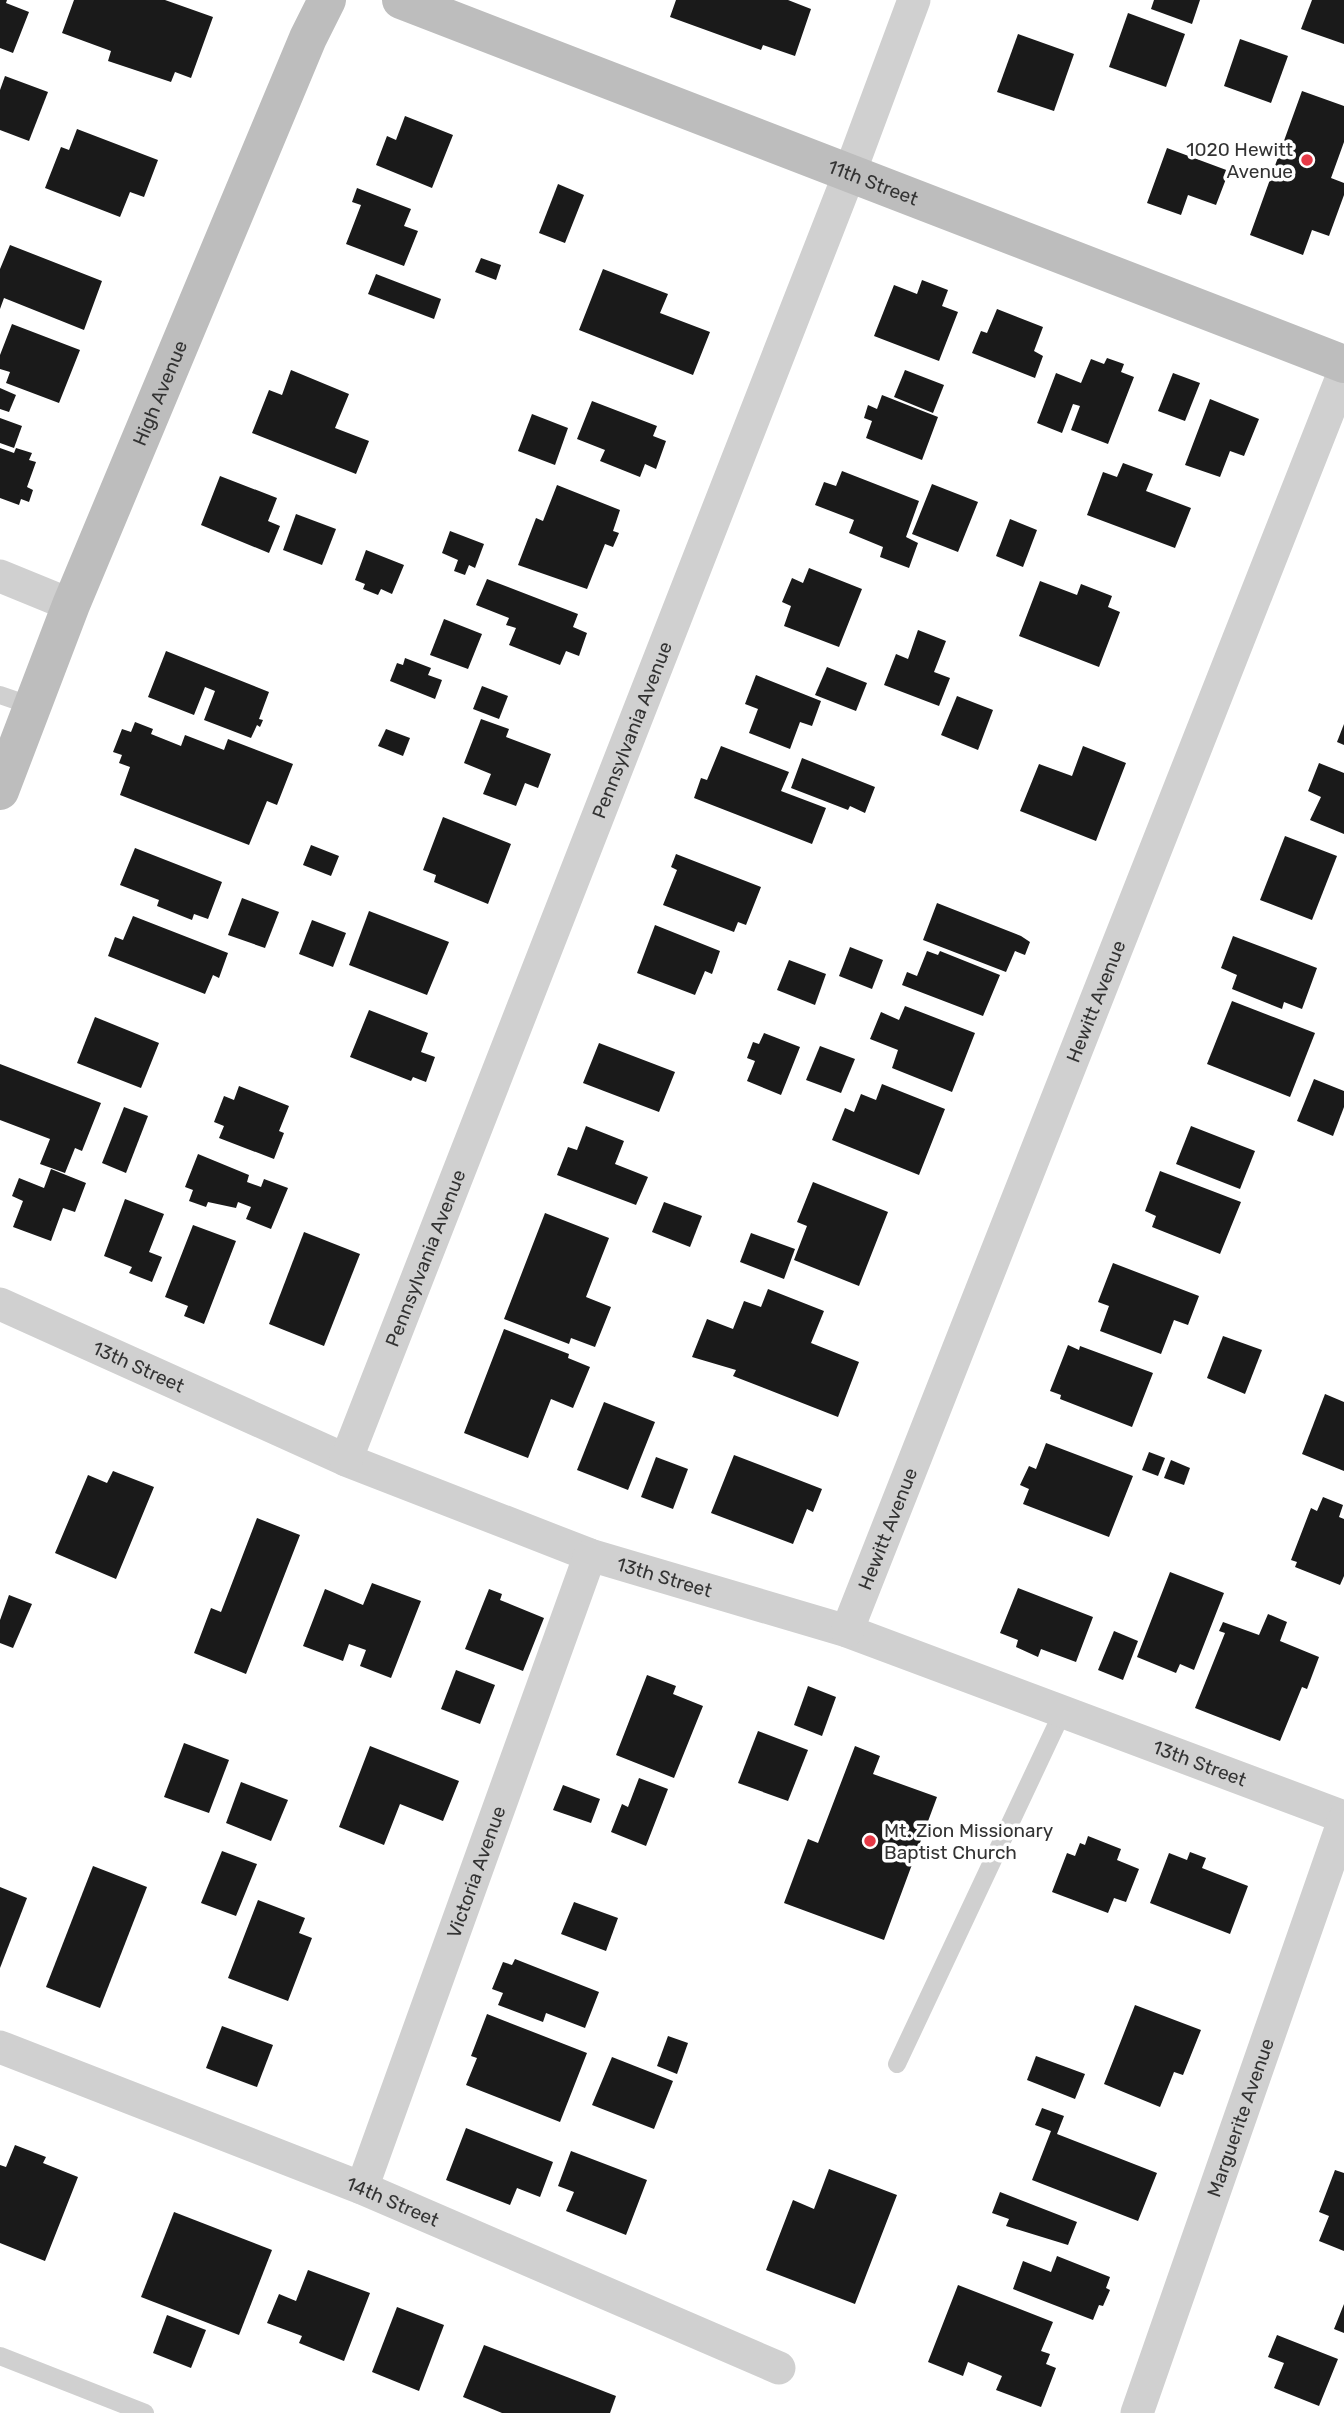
<svg xmlns="http://www.w3.org/2000/svg" width="1344" height="2413" viewBox="0 0 1344 2413" font-family="Rubik,sans-serif">
  <style>
    .building { fill: #1a1a1a }
    .lines { fill: none; stroke-linecap: round; stroke-linejoin: round }
    .lane { stroke: #d0d0d0; stroke-width: 18 }
    .street { stroke: #d0d0d0; stroke-width: 33 }
    .secondary { stroke: #bdbdbd; stroke-width: 38 }
    .poi-dot { fill: #e63946; stroke: #fff; stroke-width: 2.5 }
    .labels { text-anchor: middle; dominant-baseline: central; stroke-width: 7; stroke-linejoin: round; paint-order: stroke }
    .poi-label { font-size: 19px; fill: #333; stroke: #fff; text-anchor: end }
    .street-label { font-size: 19px; fill: #333; stroke: #fff }
  </style>
  <rect width="100%" height="100%" fill="#fff"/>
  <!-- building -->
  <g class="building">
    <path d="M0,0h7l-1,3 23,9 -16,41 -13,-5z"/>
    <path d="M74,0h91l48,17 -22,61 -16,-6 -4,10 -63,-21 3,-10 -49,-18z"/>
    <path d="M676,0h112l23,9 -16,47 -32,-11 -2,5 -91,-33z"/>
    <path d="M1154,0h46l-8,24 -41,-15z"/>
    <path d="M1312,0h32v44l-43,-15z"/>
    <path d="M1128,13l57,21 -19,53 -57,-20z"/>
    <path d="M1018,34l56,20 -20,57 -57,-19z"/>
    <path d="M1240,39l48,17 -17,47 -47,-17z"/>
    <path d="M5,76l43,16 -19,49 -29,-11v-40z"/>
    <path d="M1302,91l42,15v36l-13,36 13,5v12l-15,41 -17,-6 -9,25 -53,-20z"/>
    <path d="M405,116l48,19 -21,53 -56,-23 11,-29 9,4z"/>
    <path d="M77,129l81,31 -14,37 -14,-5 -10,25 -75,-29 16,-41 8,3z"/>
    <path d="M1167,148l62,23 -13,34 -28,-10 -7,20 -34,-12z"/>
    <path d="M558,184l26,11 -19,48 -26,-10z"/>
    <path d="M357,188l54,21 -7,17 14,5 -14,35 -58,-22 15,-39 -9,-3z"/>
    <path d="M10,245l92,36 -18,49 -80,-32 -4,11v-40z"/>
    <path d="M481,258l20,7 -5,15 -21,-8z"/>
    <path d="M603,269l65,25 -8,19 50,19 -17,43 -114,-45z"/>
    <path d="M376,274l65,25 -7,20 -66,-25z"/>
    <path d="M922,280l26,10 -6,16 16,6 -19,49 -65,-25 20,-51 23,9z"/>
    <path d="M997,309l46,18 -9,24 9,5 -8,22 -63,-25 9,-22 6,2z"/>
    <path d="M12,324l68,26 -21,53 -53,-20 4,-11 -10,-3v-14z"/>
    <path d="M1107,358l17,6 -3,8 13,5 -26,67 -37,-14 9,-24 -7,-2 -11,29 -25,-10 19,-50 25,10 10,-24 13,5z"/>
    <path d="M291,370l58,24 -14,34 34,13 -13,33 -104,-41 17,-43 13,5z"/>
    <path d="M905,370l39,15 -11,28 -39,-16z"/>
    <path d="M1173,373l27,10 -15,38 -27,-10z"/>
    <path d="M0,388l16,7 -7,17 -9,-3z"/>
    <path d="M882,395l56,22 -16,43 -56,-22 6,-17 -8,-3 4,-13 9,4z"/>
    <path d="M1210,399l49,20 -15,37 -14,-5 -10,26 -35,-12z"/>
    <path d="M592,401l65,25 -4,10 13,5 -10,28 -11,-5 -5,13 -40,-16 5,-11 -28,-11z"/>
    <path d="M532,414l36,14 -13,37 -37,-14z"/>
    <path d="M0,418l22,8 -8,22 -14,-5z"/>
    <path d="M0,448l14,5 2,-5 16,5 -3,7 7,2 -9,25 6,3 -4,12 -8,-3 -2,6 -19,-7z"/>
    <path d="M1123,463l30,11 -7,17 45,17 -16,40 -88,-33 16,-43 14,5z"/>
    <path d="M842,471l77,30 -13,36 12,6 -9,25 -29,-11 3,-10 -34,-14 5,-13 -39,-15 9,-23 12,4z"/>
    <path d="M220,476l57,22 -9,23 12,5 -11,27 -68,-28z"/>
    <path d="M932,484l46,18 -20,50 -46,-18z"/>
    <path d="M557,485l63,25 -7,21 6,2 -6,14 -8,-3 -18,45 -69,-24 18,-47 7,3z"/>
    <path d="M296,514l40,15 -14,36 -39,-15z"/>
    <path d="M1010,519l27,11 -14,37 -27,-11z"/>
    <path d="M450,531l34,13 -9,24 -6,-3 -4,10 -11,-4 4,-11 -16,-7z"/>
    <path d="M366,550l38,15 -12,29 -11,-5 -3,6 -15,-6 2,-5 -10,-4z"/>
    <path d="M809,568l53,21 -23,58 -55,-21 7,-20 -9,-4 10,-24 11,5z"/>
    <path d="M487,579l91,35 -5,13 14,6 -8,23 -13,-5 -6,14 -51,-20 7,-17 -10,-3 3,-7 -33,-13z"/>
    <path d="M1040,581l37,14 4,-11 31,12 -4,11 12,5 -21,55 -80,-31z"/>
    <path d="M444,619l38,15 -14,35 -38,-14z"/>
    <path d="M918,630l28,11 -12,31 16,6 -11,28 -55,-21 12,-31 12,5z"/>
    <path d="M166,651l103,41 -10,27 4,1 -3,7 -3,-2 -6,13 -47,-18 11,-29 -10,-4 -11,28 -46,-18z"/>
    <path d="M405,658l26,10 -3,7 14,5 -7,19 -45,-18 7,-18 6,2z"/>
    <path d="M827,667l40,16 -11,28 -41,-16z"/>
    <path d="M756,675l65,26 -9,25 -12,-4 -10,27 -41,-16 9,-24 -13,-5z"/>
    <path d="M482,686l26,10 -9,23 -26,-10z"/>
    <path d="M957,696l36,14 -15,40 -37,-15z"/>
    <path d="M481,719l28,10 -3,8 45,17 -13,34 -13,-5 -9,23 -33,-12 8,-20 -27,-11z"/>
    <path d="M135,722l18,7 -2,5 30,12 4,-11 39,15 4,-11 65,25 -16,41 -10,-4 -18,44 -129,-50 10,-28 -11,-4 3,-8 -9,-3 9,-23 9,3z"/>
    <path d="M1344,724v21l-7,-3z"/>
    <path d="M386,729l24,9 -7,18 -25,-10z"/>
    <path d="M721,746l68,26 -8,19 45,17 -14,36 -118,-46 7,-20 6,2z"/>
    <path d="M1083,746l43,17 -30,78 -76,-30 19,-47 33,12z"/>
    <path d="M802,758l73,29 -10,26 -15,-7 -2,4 -57,-22z"/>
    <path d="M1319,763l25,10v61l-34,-14 11,-23 -13,-6z"/>
    <path d="M443,817l68,27 -23,60 -54,-22 2,-7 -13,-5z"/>
    <path d="M1285,836l52,20 -25,64 -52,-20z"/>
    <path d="M311,845l28,11 -8,20 -28,-11z"/>
    <path d="M135,848l87,34 -14,37 -14,-5 -2,6 -35,-14 2,-6 -39,-15z"/>
    <path d="M676,854l85,33 -15,38 -8,-3 -4,10 -71,-27 14,-35 -6,-3z"/>
    <path d="M242,898l37,14 -14,36 -37,-13z"/>
    <path d="M937,903l84,33 9,6 -5,13 -10,-4 -9,21 -83,-32z"/>
    <path d="M369,911l80,31 -22,53 -78,-30z"/>
    <path d="M133,916l95,37 -9,25 -6,-3 -8,19 -97,-38 7,-19 8,3z"/>
    <path d="M312,920l34,13 -13,34 -34,-13z"/>
    <path d="M655,925l65,26 -8,23 -7,-3 -10,24 -58,-22z"/>
    <path d="M1233,936l84,32 -15,41 -18,-7 -2,7 -50,-20 5,-14 -16,-7z"/>
    <path d="M850,947l33,13 -11,29 -33,-13z"/>
    <path d="M927,951l11,4 2,-4 60,24 -17,41 -81,-31 5,-13 10,4z"/>
    <path d="M789,960l37,14 -11,31 -38,-15z"/>
    <path d="M1232,1001l83,32 -25,64 -83,-33z"/>
    <path d="M905,1006l70,27 -23,59 -60,-24 6,-18 -28,-11 11,-27 18,8z"/>
    <path d="M369,1010l59,23 -7,19 14,5 -9,25 -13,-5 -2,4 -61,-24z"/>
    <path d="M95,1017l64,26 -18,45 -64,-25z"/>
    <path d="M764,1033l36,14 -19,48 -34,-14 8,-20 -8,-3 6,-16 6,2z"/>
    <path d="M599,1043l76,29 -16,40 -76,-29z"/>
    <path d="M820,1046l35,13 -14,34 -35,-13z"/>
    <path d="M0,1064l101,39 -19,48 -7,-3 -10,25 -25,-9 10,-25 -50,-19z"/>
    <path d="M1314,1079l30,12v16l-11,29 -36,-15z"/>
    <path d="M882,1084l63,25 -26,66 -87,-35 13,-32 9,4 7,-18 15,6z"/>
    <path d="M239,1086l50,20 -10,25 5,2 -10,26 -55,-21 5,-12 -10,-4 10,-26 10,4z"/>
    <path d="M124,1107l24,9 -22,57 -24,-10z"/>
    <path d="M586,1126l38,15 -9,23 33,13 -12,28 -79,-30 11,-28 9,3z"/>
    <path d="M1191,1126l64,25 -15,38 -64,-25z"/>
    <path d="M198,1154l51,21 -2,7 14,5 3,-8 24,9 -17,41 -25,-10 5,-12 -13,-5 -2,6 -28,-6 -2,5 -17,-6 4,-11 -8,-3z"/>
    <path d="M51,1169l35,14 -11,29 -12,-4 -12,33 -38,-14 10,-26 -11,-5 7,-18 25,10z"/>
    <path d="M1160,1171l81,31 -21,52 -68,-27 4,-11 -11,-5z"/>
    <path d="M813,1182l75,30 -29,74 -65,-26 13,-34 -10,-4z"/>
    <path d="M125,1199l39,15 -15,38 13,5 -10,25 -23,-9 3,-6 -28,-11z"/>
    <path d="M664,1202l38,14 -12,31 -38,-15z"/>
    <path d="M545,1213l64,25 -23,59 25,10 -16,40 -24,-9 -2,6 -65,-25z"/>
    <path d="M193,1225l43,16 -32,83 -20,-8 4,-10 -23,-9z"/>
    <path d="M304,1232l56,22 -36,92 -55,-22z"/>
    <path d="M751,1233l44,16 -11,30 -44,-17z"/>
    <path d="M1113,1263l86,33 -11,29 -14,-5 -13,34 -61,-23 9,-25 -11,-4z"/>
    <path d="M768,1289l56,22 -13,32 48,19 -21,55 -105,-41 3,-6 -44,-13 15,-38 26,10 11,-28 17,6z"/>
    <path d="M504,1329l65,25 -1,4 22,9 -17,41 -22,-9 -23,59 -64,-25z"/>
    <path d="M1223,1336l39,14 -17,44 -38,-16z"/>
    <path d="M1068,1345l11,5 1,-4 73,27 -21,54 -72,-28 1,-4 -11,-4z"/>
    <path d="M1325,1394l19,8v69l-42,-17z"/>
    <path d="M604,1402l51,20 -27,68 -51,-20z"/>
    <path d="M1046,1443l87,33 -24,61 -86,-33 6,-15 -9,-4 9,-19 7,3z"/>
    <path d="M1149,1452l16,6 -7,18 -16,-6z"/>
    <path d="M734,1455l88,34 -9,23 -6,-3 -14,35 -82,-31z"/>
    <path d="M656,1457l32,12 -15,40 -32,-12z"/>
    <path d="M1171,1460l19,8 -6,17 -20,-7z"/>
    <path d="M113,1471l41,16 -38,92 -61,-26 33,-78 19,8z"/>
    <path d="M1323,1497l20,8 -4,12 5,2v57l-4,9 -45,-18 2,-5 -6,-2 20,-52 6,3z"/>
    <path d="M257,1518l43,17 -54,139 -52,-21 17,-45 10,4z"/>
    <path d="M1170,1572l54,21 -30,77 -14,-6 -4,9 -39,-16z"/>
    <path d="M372,1583l49,18 -30,77 -31,-12 6,-16 -17,-6 -6,17 -40,-15 22,-57 38,16z"/>
    <path d="M1018,1588l75,29 -17,45 -35,-13 -3,8 -22,-10 2,-7 -18,-7z"/>
    <path d="M489,1589l13,5 -2,6 44,18 -21,53 -58,-22z"/>
    <path d="M9,1595l23,9 -19,44 -13,-5v-23z"/>
    <path d="M1268,1614l19,8 -7,19 39,16 -12,32 -5,-2 -22,54 -85,-33 30,-75 -6,-2 4,-9 36,13z"/>
    <path d="M1114,1631l24,10 -15,39 -25,-10z"/>
    <path d="M456,1670l39,15 -15,39 -39,-15z"/>
    <path d="M647,1675l29,11 -3,8 30,12 -29,72 -58,-23z"/>
    <path d="M808,1686l28,11 -14,39 -28,-11z"/>
    <path d="M758,1731l50,19 -20,51 -50,-18z"/>
    <path d="M184,1743l45,17 -20,53 -45,-16z"/>
    <path d="M370,1746l89,35 -16,40 -43,-17 -16,41 -45,-18z"/>
    <path d="M855,1746l25,10 -7,18 64,23 -53,143 -100,-37 24,-64 10,4z"/>
    <path d="M639,1778l29,11 -22,57 -35,-14 11,-28 6,3z"/>
    <path d="M241,1782l47,18 -17,41 -45,-18z"/>
    <path d="M563,1785l37,14 -9,24 -38,-13z"/>
    <path d="M1088,1836l33,13 -4,11 22,9 -13,33 -12,-4 -6,15 -56,-21 15,-39 8,3 5,-13 5,2z"/>
    <path d="M222,1851l35,13 -21,52 -35,-13z"/>
    <path d="M1190,1852l16,6 -4,10 46,18 -18,48 -80,-31 19,-50 18,7z"/>
    <path d="M93,1866l54,21 -47,121 -54,-21z"/>
    <path d="M0,1887l27,11 -27,70z"/>
    <path d="M258,1900l47,18 -6,15 13,5 -24,63 -60,-23z"/>
    <path d="M574,1902l44,16 -12,33 -45,-17z"/>
    <path d="M515,1959l84,33 -14,36 -39,-15 -3,9 -45,-17 5,-12 -11,-4 11,-27 9,3z"/>
    <path d="M1135,2005l66,25 -18,45 -9,-3 -14,35 -56,-23z"/>
    <path d="M487,2014l100,39 -27,69 -94,-37 11,-27 -6,-2z"/>
    <path d="M222,2026l51,19 -16,42 -51,-19z"/>
    <path d="M668,2036l20,7 -11,31 -20,-8z"/>
    <path d="M1036,2056l49,18 -10,25 -48,-19z"/>
    <path d="M612,2057l61,24 -19,48 -62,-24z"/>
    <path d="M1042,2108l22,8 -7,18 100,39 -19,48 -106,-41 19,-49 -16,-6z"/>
    <path d="M466,2128l87,34 -13,35 -23,-9 -7,17 -64,-25z"/>
    <path d="M15,2145l31,12 -3,6 35,14 -33,84 -45,-18v-78l6,2z"/>
    <path d="M571,2151l76,29 -21,55 -60,-24 8,-19 -16,-6z"/>
    <path d="M829,2169l68,26 -42,109 -89,-34 27,-70 21,9z"/>
    <path d="M1335,2170l9,3v78l-25,-10 10,-25 -10,-4z"/>
    <path d="M1000,2192l77,30 -9,23 -62,-19 3,-7 -17,-6z"/>
    <path d="M174,2212l98,38 -33,85 -98,-38z"/>
    <path d="M1057,2256l53,21 -4,11 4,2 -7,16 -4,-1 -6,15 -80,-31 10,-28 28,11z"/>
    <path d="M308,2270l62,23 -26,68 -45,-18 3,-7 -35,-13 12,-29 17,7z"/>
    <path d="M958,2285l95,37 -12,29 9,3 -4,10 10,4 -15,39 -45,-17 6,-14 -34,-14 -5,14 -35,-14z"/>
    <path d="M1344,2304v29l-10,-4z"/>
    <path d="M397,2307l47,18 -25,66 -47,-19z"/>
    <path d="M167,2315l39,15 -15,38 -38,-15z"/>
    <path d="M1277,2335l61,24 -19,47 -45,-18 10,-25 -16,-6z"/>
    <path d="M484,2345l132,51 -6,17h-108l-39,-16z"/>
  </g>
  <g class="lines">
    <!-- lane -->
    <g class="lane">
      <path d="M0,695l32,11"/>
      <path d="M897,2064l166,-353"/>
      <path d="M0,2356l145,57"/>
    </g>
    <!-- street -->
    <g class="street">
      <path d="M0,576l71,29"/>
      <path id="s1" d="M0,1304l346,156 244,95 257,76 497,186"/>
      <path id="s2" d="M346,1460l504,-1288 64,-172"/>
      <path id="s3" d="M847,1631l497,-1259"/>
      <path id="s4" d="M0,2047l362,141 417,180"/>
      <path id="s5" d="M362,2188l228,-633"/>
      <path id="s6" d="M1137,2413l207,-593"/>
    </g>
    <!-- secondary -->
    <g class="secondary">
      <path id="s7" d="M401,0l943,364"/>
      <path id="s8" d="M0,791l71,-186 237,-567 19,-38"/>
    </g>
  </g>
  <!-- markers -->
  <g class="poi-dot">
    <circle cx="1307" cy="160" r="7"/>
    <circle cx="870" cy="1841" r="7"/>
  </g>
  <g class="labels">
    <!-- poi labels -->
    <g class="poi-label">
      <text x="1293" y="149">1020 Hewitt<tspan x="1293" dy="22">Avenue</tspan></text>
      <text x="884" y="1830" text-anchor="start">Mt. Zion Missionary<tspan x="884" dy="22">Baptist Church</tspan></text>
    </g>
    <!-- street labels -->
    <g class="street-label">
      <text stroke="none"><textPath href="#s7" startOffset="506">11th Street</textPath></text>
      <text stroke="none"><textPath href="#s8" startOffset="429">High Avenue</textPath></text>
      <text stroke="none"><textPath href="#s2" startOffset="784">Pennsylvania Avenue</textPath></text>
      <text stroke="none"><textPath href="#s3" startOffset="677">Hewitt Avenue</textPath></text>
      <text stroke="none"><textPath href="#s2" startOffset="217">Pennsylvania Avenue</textPath></text>
      <text stroke="none"><textPath href="#s1" startOffset="152">13th Street</textPath></text>
      <text stroke="none"><textPath href="#s3" startOffset="110">Hewitt Avenue</textPath></text>
      <text stroke="none"><textPath href="#s1" startOffset="719">13th Street</textPath></text>
      <text stroke="none"><textPath href="#s1" startOffset="1286">13th Street</textPath></text>
      <text stroke="none"><textPath href="#s5" startOffset="336">Victoria Avenue</textPath></text>
      <text stroke="none"><textPath href="#s6" startOffset="313">Marguerite Avenue</textPath></text>
      <text stroke="none"><textPath href="#s4" startOffset="422">14th Street</textPath></text>
    </g>
  </g>
</svg>
